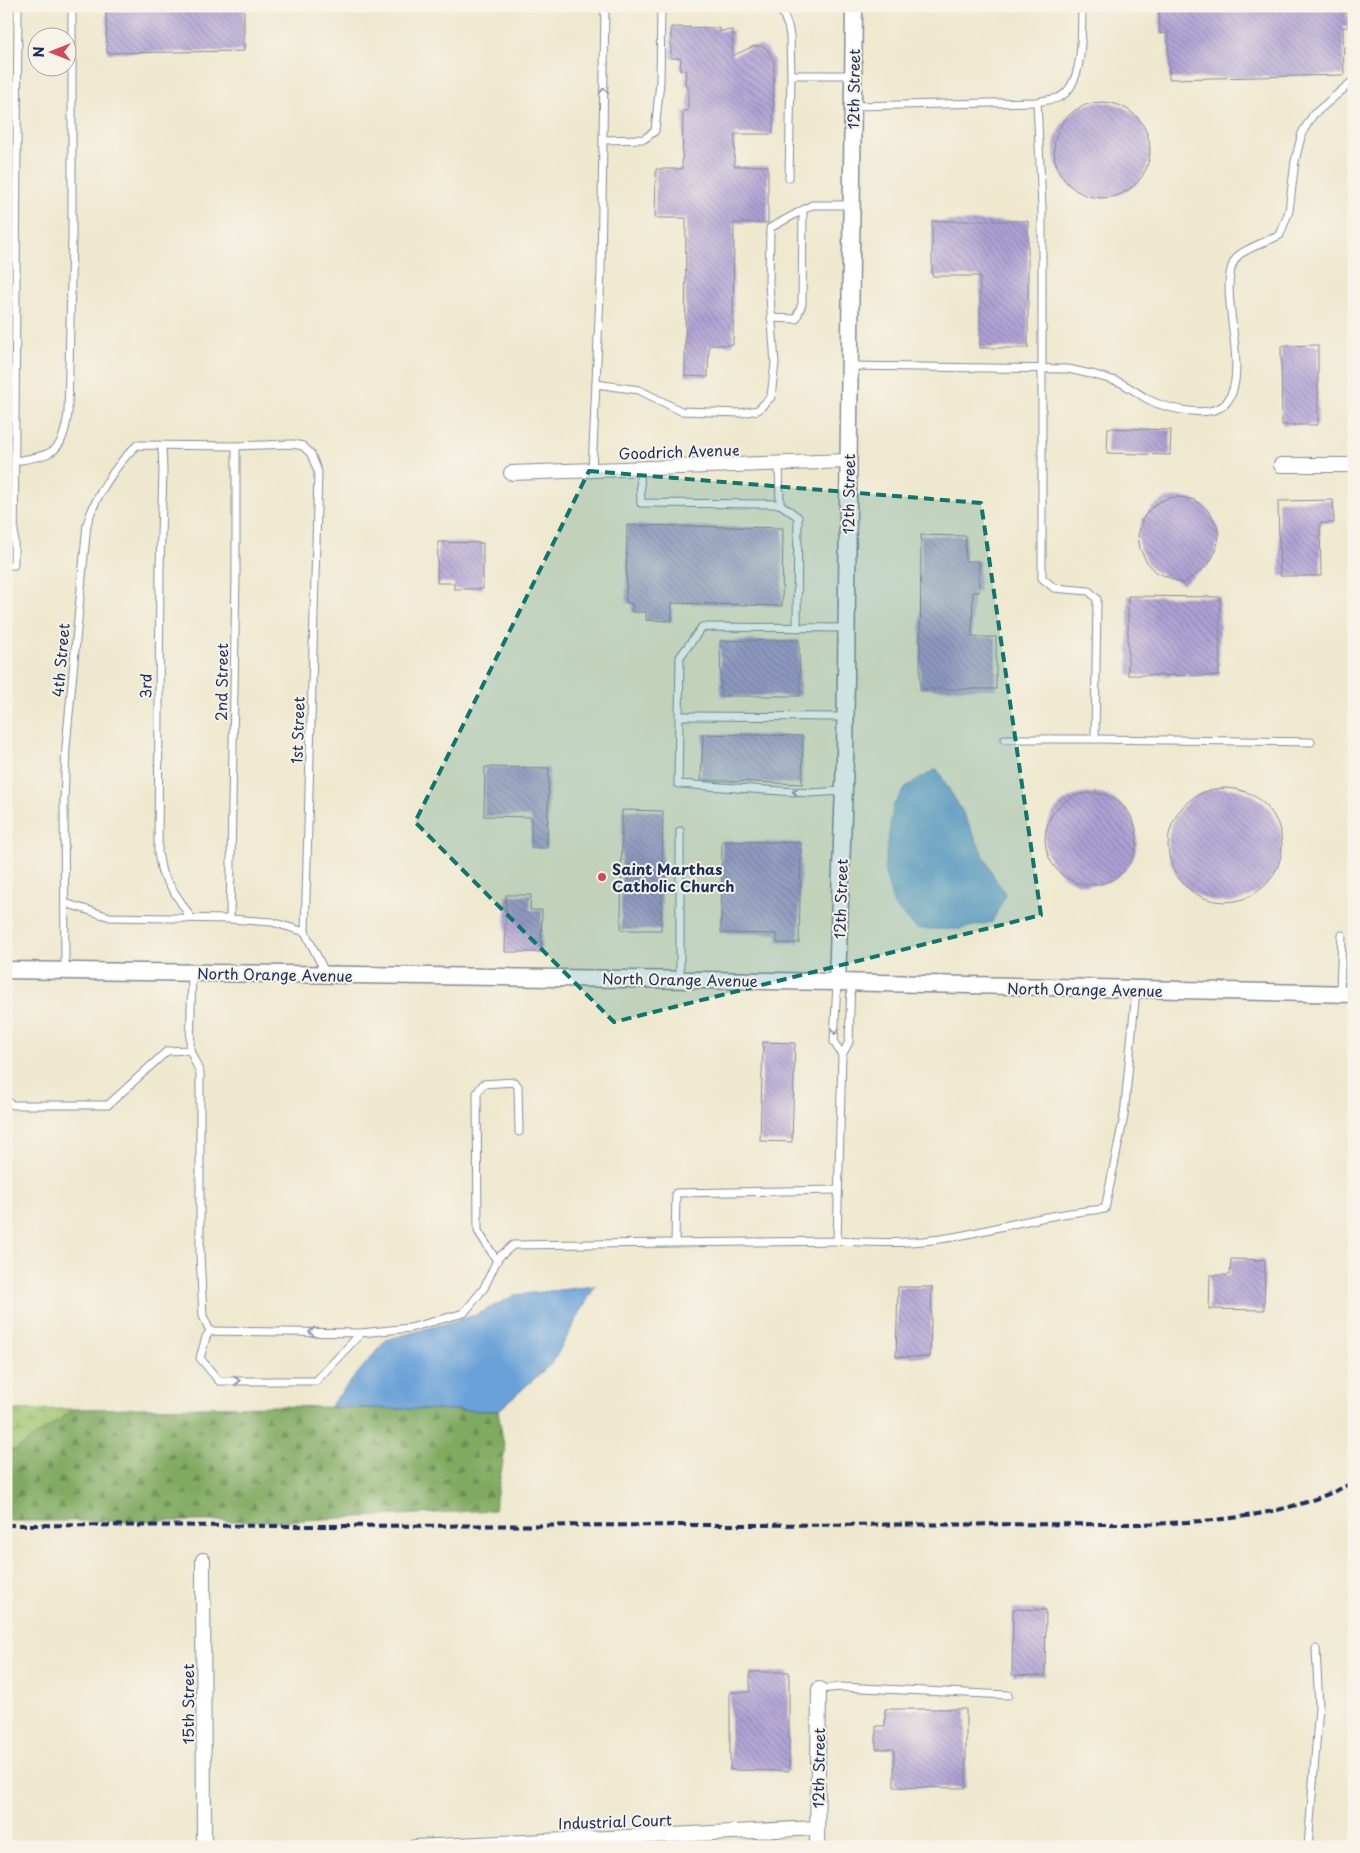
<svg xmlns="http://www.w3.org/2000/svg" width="1360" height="1853" viewBox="0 0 1360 1853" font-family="'Playpen Sans',sans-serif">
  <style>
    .forest { fill: url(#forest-firs); stroke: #4e6c60 }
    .wetland { fill: url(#wetland-marsh); stroke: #5e7a66 }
    .water { fill: #6aa1d8; stroke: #42689b }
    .building { fill: url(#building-back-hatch) }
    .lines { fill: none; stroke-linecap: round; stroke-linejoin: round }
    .service-casing { stroke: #848c96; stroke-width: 9 }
    .minor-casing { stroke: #848c96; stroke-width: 16 }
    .tertiary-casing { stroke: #848c96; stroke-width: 19 }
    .service { stroke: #fff; stroke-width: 7 }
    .minor { stroke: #fff; stroke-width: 14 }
    .tertiary { stroke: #fff; stroke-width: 16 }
    .rail { stroke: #1b2f5e; stroke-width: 4; stroke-dasharray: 8 4; stroke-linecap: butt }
    .oneway { stroke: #8d97ae }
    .marked { fill: #0f766e; fill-opacity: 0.2; stroke: #0f766e; stroke-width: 4; stroke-dasharray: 10 6; stroke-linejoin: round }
    .poi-dot { fill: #d1495b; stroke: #f7f3e8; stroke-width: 2 }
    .labels { text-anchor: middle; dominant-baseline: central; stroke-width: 4; stroke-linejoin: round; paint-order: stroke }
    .street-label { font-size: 15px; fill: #1b2f5e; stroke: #f7f3e8 }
    .poi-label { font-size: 15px; font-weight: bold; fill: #1b2f5e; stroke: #f7f3e8; text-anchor: start }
  </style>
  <defs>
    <pattern id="forest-firs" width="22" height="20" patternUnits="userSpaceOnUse" patternTransform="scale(1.25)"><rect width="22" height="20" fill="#80aa61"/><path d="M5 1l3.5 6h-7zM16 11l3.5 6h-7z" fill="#688b53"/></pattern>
    <pattern id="wetland-marsh" width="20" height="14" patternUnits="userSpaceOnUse" patternTransform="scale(1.25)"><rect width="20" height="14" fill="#a0c46e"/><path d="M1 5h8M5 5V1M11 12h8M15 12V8" fill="none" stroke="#82a05e"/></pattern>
    <pattern id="building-back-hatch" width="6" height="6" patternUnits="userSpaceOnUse" patternTransform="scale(1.25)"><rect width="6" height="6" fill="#aea0d4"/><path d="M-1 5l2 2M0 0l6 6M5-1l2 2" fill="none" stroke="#8d83af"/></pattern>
  </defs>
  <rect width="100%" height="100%" fill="#f7f3e8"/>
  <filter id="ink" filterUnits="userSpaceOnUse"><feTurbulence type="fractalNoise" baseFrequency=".02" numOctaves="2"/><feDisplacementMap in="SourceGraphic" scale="10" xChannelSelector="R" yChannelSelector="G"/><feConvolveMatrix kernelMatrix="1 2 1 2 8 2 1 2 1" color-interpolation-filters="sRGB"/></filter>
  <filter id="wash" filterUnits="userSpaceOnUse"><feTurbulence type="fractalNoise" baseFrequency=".0096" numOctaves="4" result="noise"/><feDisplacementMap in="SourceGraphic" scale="20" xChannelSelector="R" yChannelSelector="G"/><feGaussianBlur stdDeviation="1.12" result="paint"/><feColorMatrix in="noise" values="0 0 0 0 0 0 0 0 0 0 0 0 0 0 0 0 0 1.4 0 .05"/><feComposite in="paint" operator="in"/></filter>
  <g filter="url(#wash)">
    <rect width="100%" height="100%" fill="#eee8ce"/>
    <!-- forest -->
    <path class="forest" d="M276,1406l222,5 7,40 -11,59 -210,11h-278v-71h10l59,-41z"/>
    <!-- wetland -->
    <path class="wetland" d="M75,1409l-59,41h-10v-40z"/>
    <!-- water -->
    <g class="water">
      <path d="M937,769l25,42 32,66 12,17 -14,28 -32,7h-43l-23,-23 -10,-37 9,-63 14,-20z"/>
      <path d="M595,1286l-42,76 -55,49 -169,-4 57,-67 90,-25 39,-20z"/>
    </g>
    <g id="blocks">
      <!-- building -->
      <g class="building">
        <path d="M1159,6h188l1,21h-5l1,48 -175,4 -1,-46 -8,1z"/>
        <path d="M244,8v43l-137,2 -1,-44z"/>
        <path d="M671,27l48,1v3l14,-1 -1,26 22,-10h7l5,2 8,13 -1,73h-38l-1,32h34v57h-34l-1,122h-24l-1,32 -23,-1 1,-158h-31l1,-49h26l1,-58h5v-26h-3l1,-15h-6l1,-12h-10z"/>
        <circle cx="1102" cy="150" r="48"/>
        <path d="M932,221h96v127h-48v-72h-48z"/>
        <path d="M1318,345v80h-36l-1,-79z"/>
        <path d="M1108,428l63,2 -1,25 -63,-2z"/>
        <path d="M1181,497l13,3 11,7 7,9 5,9 2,11 -3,15 -8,14 -25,19 -27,-12 -10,-11 -6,-12 -2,-14 4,-15 7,-10 10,-8 9,-4z"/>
        <path d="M1333,500l1,23h-14l1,53h-41l-2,-75z"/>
        <path d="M627,525l156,3 -1,78 -110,-3v18l-26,-1v-8h-14v-9h-6z"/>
        <path d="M921,535l45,1 -1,25h14v31h-6l-1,45h24v52h-76z"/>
        <path d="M438,542l45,1v46h-29v-6h-17z"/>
        <path d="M1128,596l92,1 -1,79 -91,-1z"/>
        <path d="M799,640l1,56h-79l-1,-55z"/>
        <path d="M703,734l100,2 -1,48 -101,-4z"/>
        <path d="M485,767l64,1 -2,80h-16v-31l-47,-1z"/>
        <circle cx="1225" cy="845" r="57"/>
        <circle cx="1091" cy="839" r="46"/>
        <path d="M622,810l41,1 -2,119h-40z"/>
        <path d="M722,841l79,2 -2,100h-22v-9l-56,-1z"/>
        <path d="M506,895h25l-1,15h12l-1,42h-36z"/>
        <path d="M763,1042l32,1 -3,99 -32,-1z"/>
        <path d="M1231,1259l34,1 -1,50 -55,-1 1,-34h20z"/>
        <path d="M898,1287h34l-2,70h-34z"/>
        <path d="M1013,1609l33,1 -1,66 -33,-1z"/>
        <path d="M750,1672h39v99l-59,-1v-78h20z"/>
        <path d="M885,1709h81v79l-72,-1v-38h-18v-23h9z"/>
      </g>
    </g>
  </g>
  <g filter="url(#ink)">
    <use href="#blocks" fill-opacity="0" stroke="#848c96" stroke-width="1"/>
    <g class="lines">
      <!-- service casing -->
      <g class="service-casing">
        <g id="service">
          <path d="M780,6l8,20 2,10 1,39 -2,103"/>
          <path d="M791,75h62"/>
          <path d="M1037,102l5,105v371l12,10 35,3 8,8 -2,140"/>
          <path d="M853,106l184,-4c7,-2 17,-2 23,-5 25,-14 21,-66 22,-91"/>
          <path d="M604,140l40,-1 11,-8 5,-49 1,-76"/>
          <path d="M771,318l25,1 6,-15 1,-94"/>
          <path d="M850,366l218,3c16,3 32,7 48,12 12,4 22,13 33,19 17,8 62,20 77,3 28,-33 -15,-123 13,-148 8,-7 30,-14 41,-20l9,-24 6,-50 7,-28 11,-18 41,-35"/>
          <path d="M596,384l43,6 42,21 60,2 17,-3 13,-13 4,-34 -6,-79 1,-56 42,-23h39"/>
          <path d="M162,446l1,26 -3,95 -2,286 4,20 29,45"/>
          <path d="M16,461c38,-7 46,-7 52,-48l4,-176v-231"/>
          <path d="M779,464l1,40"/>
          <path d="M640,469l1,34 139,1 18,13 -1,111"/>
          <path d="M592,471l9,-199 4,-266"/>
          <path d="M6,565h8l4,-559"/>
          <path d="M679,716l166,1"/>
          <path d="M1005,739h90l216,3"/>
          <path d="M844,791l-34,2 -132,-9 2,-127 22,-30 145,1"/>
          <path d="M680,831v148"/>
          <path d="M65,903l45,14 120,2 42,3 33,10"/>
          <path d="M230,919l6,-344v-129"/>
          <path d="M65,970l-1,-169 2,-55 21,-222c8,-27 29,-60 50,-79l99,1 57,-2 10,2 8,8 7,18 -13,460 21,42"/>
          <path d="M192,973l-2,77 10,23v181l3,62 7,15"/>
          <path d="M837,982l-3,60 8,13 7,-13 2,-60"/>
          <path d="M1340,993l2,-58"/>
          <path d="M6,1101l7,4h95l59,-54 23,-1"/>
          <path d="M837,1241c31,1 64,3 95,-1 31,-3 60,-12 90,-18 27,-6 55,-11 83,-13l19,-93 12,-126"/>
          <path d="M675,1242l1,-49 162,-3"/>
          <path d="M497,1261l-19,-30 -1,-138 6,-9 31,-2 4,4 1,46"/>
          <path d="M361,1333l-45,48h-97l-19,-23 6,-21 4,-6 151,2 49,-5 54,-15 20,-25 14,-30 15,-13 324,-4 5,-186"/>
          <path d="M819,1689l22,-2 167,8"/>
          <path d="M1308,1847l11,-140 -3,-58"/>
        </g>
      </g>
      <!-- minor casing -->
      <g class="minor-casing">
        <g id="minor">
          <path d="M1281,465h73"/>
          <path d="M511,473l337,-12"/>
          <path d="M203,1560l1,287"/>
          <path d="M415,1847l402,-19"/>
          <path d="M817,1847l2,-158"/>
        </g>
      </g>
      <!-- tertiary casing -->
      <g class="tertiary-casing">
        <g id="tertiary">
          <path d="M6,970l831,12 517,12"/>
          <path d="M837,982l8,-224 9,-752"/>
        </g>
      </g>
      <!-- service -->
      <use href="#service" class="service"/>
      <!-- minor -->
      <use href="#minor" class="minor"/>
      <!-- tertiary -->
      <use href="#tertiary" class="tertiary"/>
      <!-- rail -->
      <path class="rail" d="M6,1525l293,1 842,-2c72,-2 147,-7 213,-42"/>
    </g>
    <!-- one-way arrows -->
    <defs><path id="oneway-chevron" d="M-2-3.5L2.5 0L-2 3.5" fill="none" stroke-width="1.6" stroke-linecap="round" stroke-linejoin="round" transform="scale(1.25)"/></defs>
    <g class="oneway">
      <use href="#oneway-chevron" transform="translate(604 91) rotate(-89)"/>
      <use href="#oneway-chevron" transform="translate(796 792) rotate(-176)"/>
      <use href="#oneway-chevron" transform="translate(835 1031) rotate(92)"/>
      <use href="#oneway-chevron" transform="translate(312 1332) rotate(-179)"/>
      <use href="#oneway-chevron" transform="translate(237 1381)"/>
    </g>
  </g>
  <!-- marked area -->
  <path class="marked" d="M589,471l392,32 60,412 -427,107 -199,-200z"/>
  <!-- markers -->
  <circle class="poi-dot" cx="602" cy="877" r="5"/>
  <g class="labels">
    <!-- street labels -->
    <g class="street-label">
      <text transform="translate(853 89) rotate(-89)">12th Street</text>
      <text transform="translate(679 451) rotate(-2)">Goodrich Avenue</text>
      <text transform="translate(848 494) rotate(-89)">12th Street</text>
      <text transform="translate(60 660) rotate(-85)">4th Street</text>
      <text transform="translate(221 682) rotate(-89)">2nd Street</text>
      <text transform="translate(145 686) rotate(-89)">3rd</text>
      <text transform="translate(297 730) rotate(-88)">1st Street</text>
      <text transform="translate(840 899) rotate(-88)">12th Street</text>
      <text transform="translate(275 974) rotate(1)">North Orange Avenue</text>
      <text transform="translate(680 979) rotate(1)">North Orange Avenue</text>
      <text transform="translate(1085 989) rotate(1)">North Orange Avenue</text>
      <text transform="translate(187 1704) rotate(-90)">15th Street</text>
      <text transform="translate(818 1768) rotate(-89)">12th Street</text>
      <text transform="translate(615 1821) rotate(-2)">Industrial Court</text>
    </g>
    <!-- poi labels -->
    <g class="poi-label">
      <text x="612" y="868">Saint Marthas<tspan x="612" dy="17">Catholic Church</tspan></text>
    </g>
  </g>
  <!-- margin -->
  <rect width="1360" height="1853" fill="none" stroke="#f7f3e8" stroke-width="25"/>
  <!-- north arrow -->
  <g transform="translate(52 52) rotate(270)"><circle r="24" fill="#f7f3e8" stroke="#9fa5b1"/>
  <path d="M0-4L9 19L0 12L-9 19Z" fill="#d1495b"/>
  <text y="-8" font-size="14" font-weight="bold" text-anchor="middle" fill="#1b2f5e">N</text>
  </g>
</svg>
